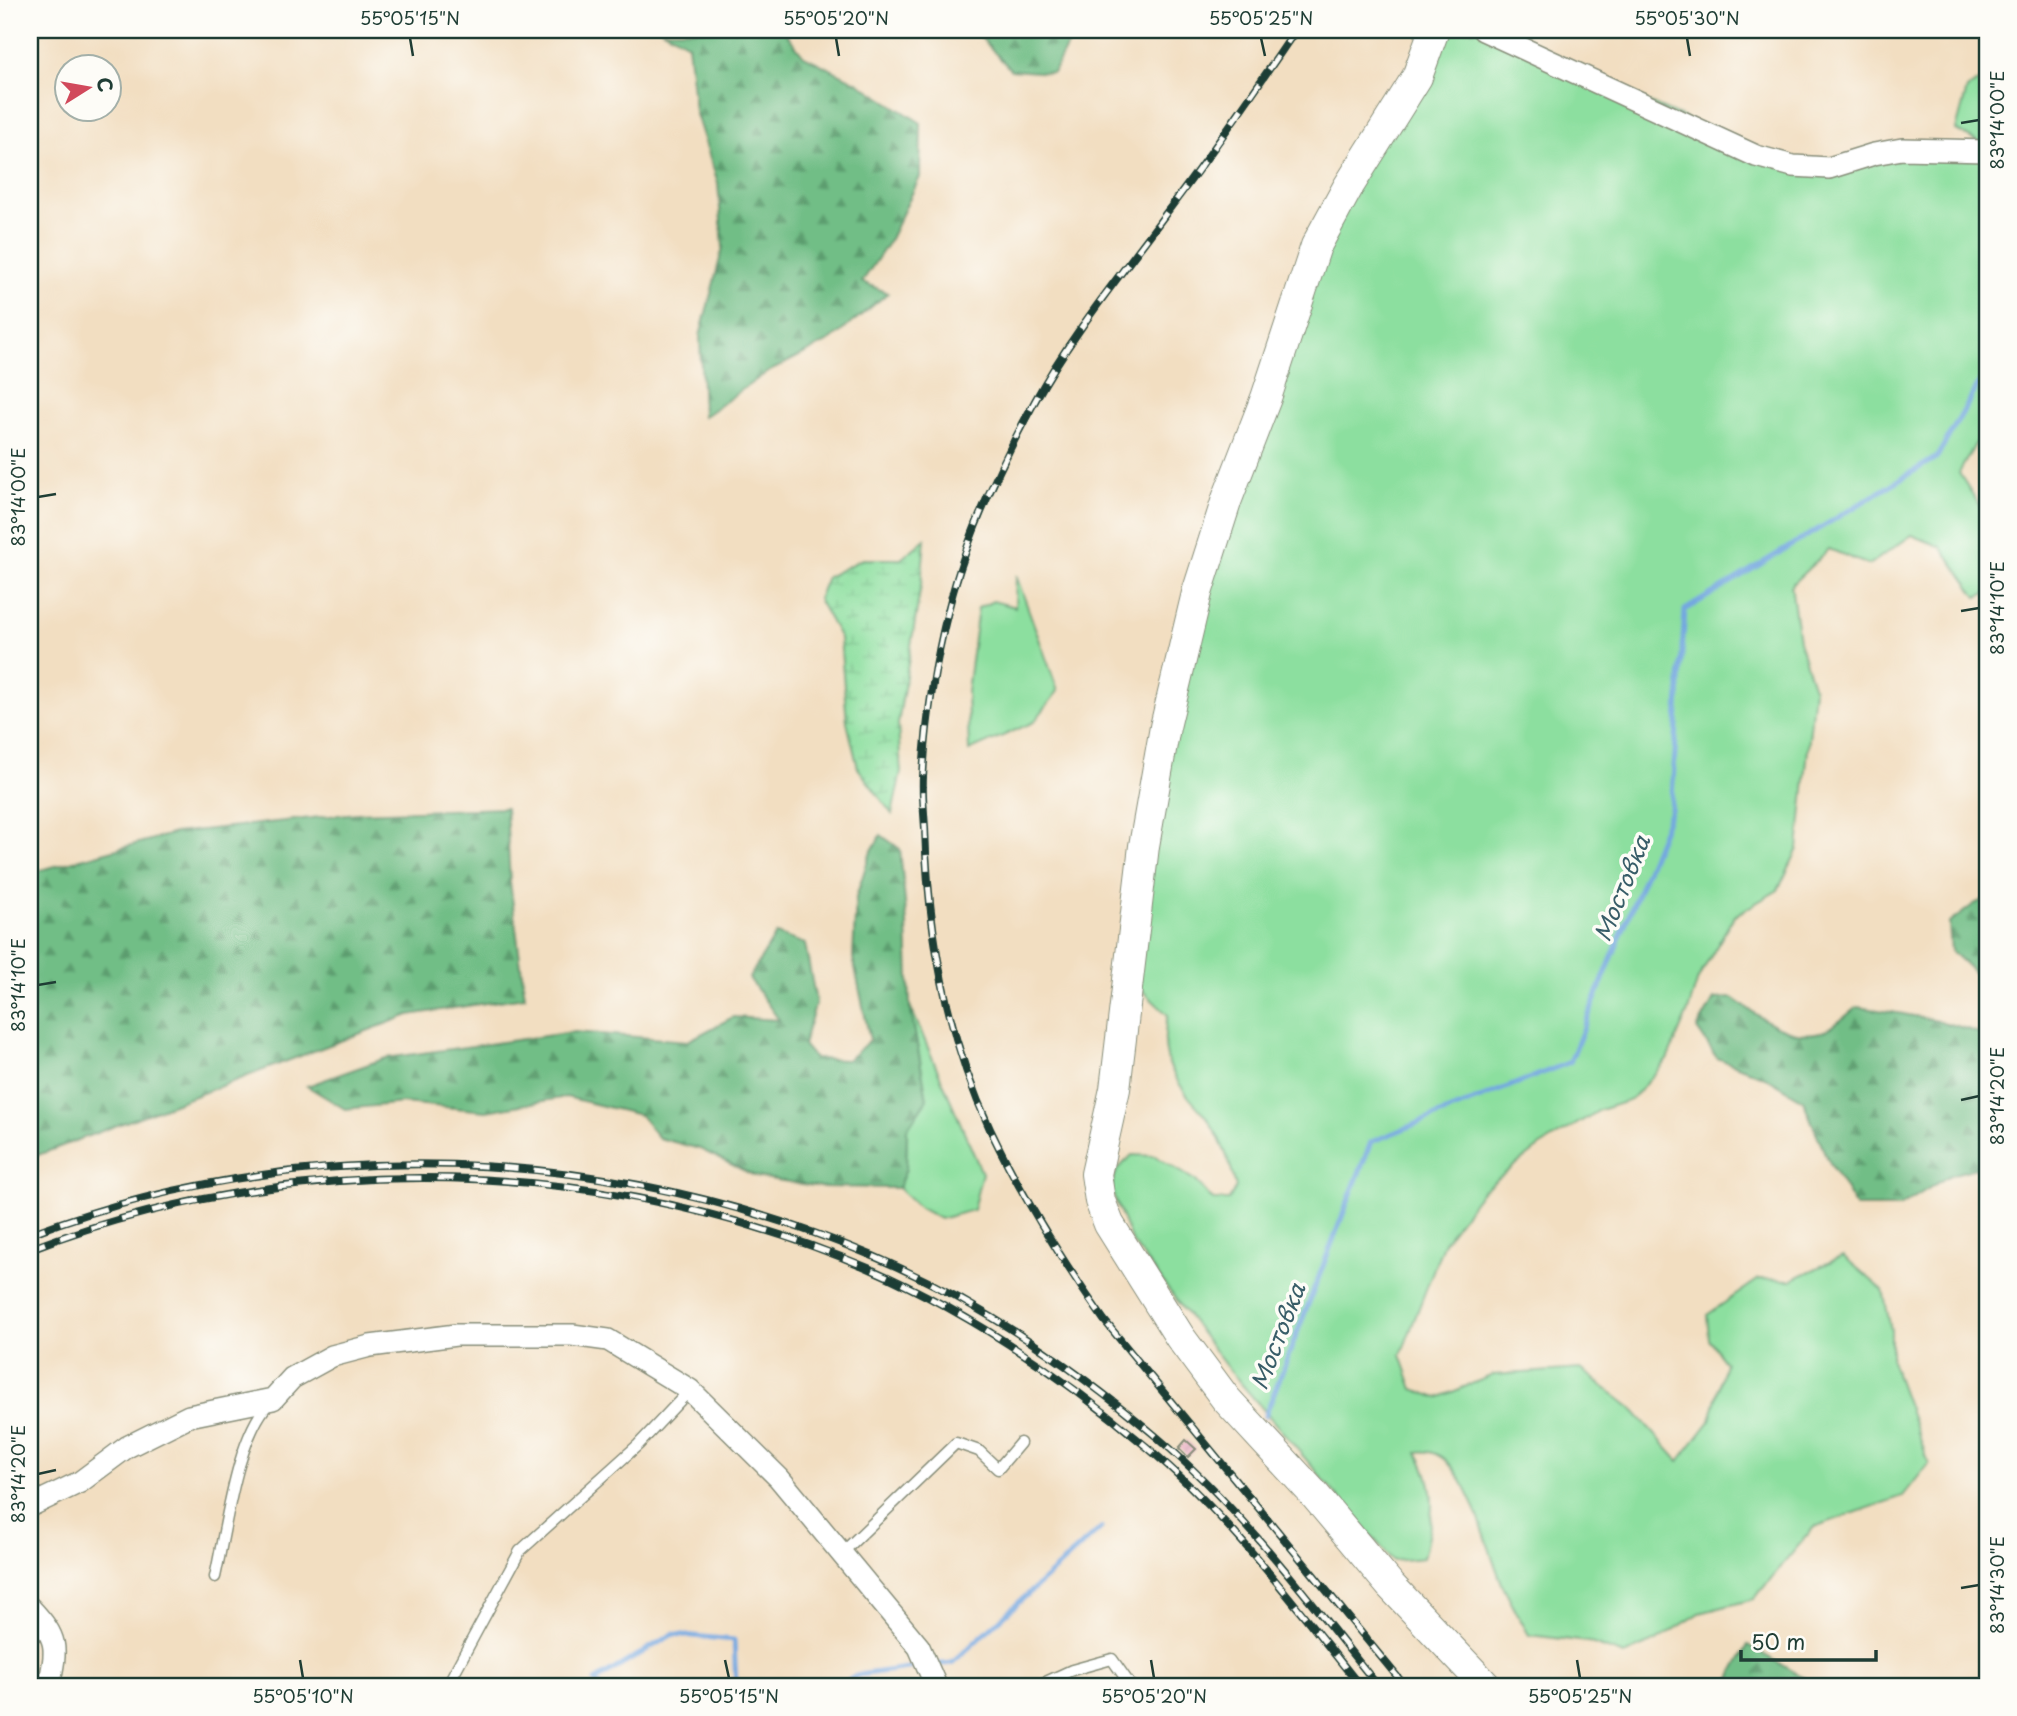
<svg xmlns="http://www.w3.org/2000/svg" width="2017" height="1716" viewBox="0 0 2017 1716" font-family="'Playpen Sans',sans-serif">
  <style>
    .green { fill: #8cdf9f; stroke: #568e6a; stroke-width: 2 }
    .forest { fill: url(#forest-firs); stroke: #487e5d; stroke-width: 2 }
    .wetland { fill: url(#wetland-marsh); stroke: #568e6a; stroke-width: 2 }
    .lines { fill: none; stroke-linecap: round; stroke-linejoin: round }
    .stream { stroke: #73a7e0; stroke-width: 5 }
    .building { fill: url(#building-hatch) }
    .lane-casing { stroke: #888e7a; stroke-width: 13 }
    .street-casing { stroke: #888e7a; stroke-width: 24 }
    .secondary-casing { stroke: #888e7a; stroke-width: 32 }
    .lane { stroke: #fff; stroke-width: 10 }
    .street { stroke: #fff; stroke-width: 21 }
    .secondary { stroke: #fff; stroke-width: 30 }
    .rail-casing { stroke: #1f3d34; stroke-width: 8 }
    .rail { stroke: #fdfcf7; stroke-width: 5; stroke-dasharray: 16; stroke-linecap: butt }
    .ticks { fill: none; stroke: #1f3d34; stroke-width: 2.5 }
    .labels { text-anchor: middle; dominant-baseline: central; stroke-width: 7; stroke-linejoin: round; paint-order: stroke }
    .water-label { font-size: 23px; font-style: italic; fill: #385d68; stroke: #fdfcf7 }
    .neatline { fill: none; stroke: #1f3d34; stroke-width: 2.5 }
    .ticks-label { font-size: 18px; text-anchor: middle; fill: #1f3d34 }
  </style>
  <defs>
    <pattern id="forest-firs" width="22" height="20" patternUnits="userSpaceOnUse" patternTransform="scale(1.75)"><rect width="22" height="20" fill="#71be86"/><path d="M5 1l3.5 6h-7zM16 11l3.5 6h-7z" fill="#5c9c6e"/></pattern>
    <pattern id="wetland-marsh" width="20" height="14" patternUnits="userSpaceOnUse" patternTransform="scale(1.75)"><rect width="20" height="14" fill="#8cdf9f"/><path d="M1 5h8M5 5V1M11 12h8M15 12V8" fill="none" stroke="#78c08a"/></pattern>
    <pattern id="building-hatch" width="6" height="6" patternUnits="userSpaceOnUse" patternTransform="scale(1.75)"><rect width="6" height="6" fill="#eaafc2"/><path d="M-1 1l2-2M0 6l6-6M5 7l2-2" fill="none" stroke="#c897a7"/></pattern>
  </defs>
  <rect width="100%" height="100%" fill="#fdfcf7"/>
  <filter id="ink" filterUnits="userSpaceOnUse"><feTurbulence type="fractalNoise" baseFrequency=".0143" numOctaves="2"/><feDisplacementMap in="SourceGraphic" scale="14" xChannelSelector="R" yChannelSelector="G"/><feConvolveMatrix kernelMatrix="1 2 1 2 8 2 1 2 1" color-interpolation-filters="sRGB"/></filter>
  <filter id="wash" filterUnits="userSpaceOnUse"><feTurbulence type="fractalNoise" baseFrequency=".00686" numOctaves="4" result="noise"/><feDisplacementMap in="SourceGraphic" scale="28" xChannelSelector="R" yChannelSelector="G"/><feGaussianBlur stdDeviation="1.57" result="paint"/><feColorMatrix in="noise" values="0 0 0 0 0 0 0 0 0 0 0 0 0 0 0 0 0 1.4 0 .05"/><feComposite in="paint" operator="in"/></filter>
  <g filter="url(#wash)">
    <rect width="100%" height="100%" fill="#f2dec1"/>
    <!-- green -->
    <g class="green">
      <path d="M1434,30h49l310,136 81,-12 113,-3v272l-28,50 24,38 4,-10v92l-10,4 -36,-50 -29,-12 -43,30 -40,-16 -38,36 8,56 15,48 -16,160 -20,41 -44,26 -36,63 -11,35 -20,46 -36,40 -31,10 -61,37 -57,44 -38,51 -43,113 12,34 25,9 55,-23 88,-6 50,39 48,53 31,-40 15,-58 -16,-24 -2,-24 52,-36 32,1 52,-24 40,34 8,40v30l38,103 -26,33 -89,31 -60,72 -54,14 -44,28 -32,14 -36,-13 -59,-7c-9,-16 -18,-32 -26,-49 -17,-40 -26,-91 -56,-125 -8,-8 -20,-11 -30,-9 22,37 16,67 6,106l-30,3 -167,-195 -95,-126 -20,-51 6,-19 15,-15 23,1 41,25 17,19h16l7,-13c-5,-23 -14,-46 -27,-66 -6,-9 -14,-16 -21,-25 -21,-27 -28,-48 -20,-81l-39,-37 36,-251 135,-436z"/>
      <path d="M1987,76v71l-31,-17 11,-41z"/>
      <path d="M1016,575l42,116 -24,31 -65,29 -2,-60 11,-83 15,-7 22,6z"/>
      <path d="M910,1006l72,167 -9,37 -33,9 -22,-12 -20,-19 8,-19 1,-40 20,-30z"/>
    </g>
    <!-- forest -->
    <g class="forest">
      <path d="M663,30h124l-2,2 19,24 53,26 64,41 -1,54 -32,66 -26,39 26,11 -57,47 -65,33 -63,44 -3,-81 23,-89 -5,-64 -23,-72 -7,-67z"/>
      <path d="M974,30h101l-22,43 -42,-3z"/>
      <path d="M506,808l4,74 15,115 -116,18 -379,143v-285l145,-40 182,-20z"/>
      <path d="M881,835l19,14 7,75 3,82 17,93 -20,30 -1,40 -8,19 -77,-1 -64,-10 -57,-28 -41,-11 -19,-23 -74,-18 -80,14 -83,-8 -58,6 -38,-23 79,-28 188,-26 114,9 45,-24 46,3 -30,-42 27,-44 29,10 11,58 -13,43 12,14 33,1 22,-20 -17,-82 3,-61 14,-43z"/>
      <path d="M1987,898v87l-36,-34 -2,-28 25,-19z"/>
      <path d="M1733,998c26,18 54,43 88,34 12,-3 26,-18 36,-25 44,6 89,13 130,29v129l-37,10 -51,32h-43l-30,-51 -23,-56 -38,-23 -48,-19 -20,-29 17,-30z"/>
      <path d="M1748,1645l69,41h-91z"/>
    </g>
    <!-- wetland -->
    <path class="wetland" d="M925,539l-4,46 -23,139 3,48 -9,42 -34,-46 -11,-46 -7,-84 -22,-39 9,-22 35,-18h39z"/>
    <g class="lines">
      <!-- stream -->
      <g class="stream">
        <path d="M1265,1416l106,-274 199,-80 101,-252 14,-200 252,-153 50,-87"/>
        <path d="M932,1665l20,-2 149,-135"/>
        <path d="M599,1686l-4,-5 78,-47 61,6 2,46"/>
        <path d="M839,1686l19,-11 64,-9"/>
      </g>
    </g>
    <g id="blocks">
      <!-- building -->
      <path class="building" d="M1186,1440l10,9 -8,8 -9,-9z"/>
    </g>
  </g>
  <g filter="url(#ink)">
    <use href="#blocks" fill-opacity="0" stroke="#888e7a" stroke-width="2"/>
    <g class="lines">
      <!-- lane casing -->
      <g class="lane-casing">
        <g id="lane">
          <path d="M842,1553l114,-110 23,8 19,18 22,-26"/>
          <path d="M215,1577c11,-48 21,-138 54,-174"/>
          <path d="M447,1686l73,-135 118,-106 52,-55"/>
          <path d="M1037,1686l35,-16 40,-11 19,27"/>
        </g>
      </g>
      <!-- street casing -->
      <g class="street-casing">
        <g id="street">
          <path d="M1483,30l273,126 37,10 36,2 45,-14 28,-5 85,2"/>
          <path d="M30,1506l50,-24 47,-35 62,-31 84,-17 19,-21 40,-22 38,-10 86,-11h116l36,5 82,50 89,88 140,169 17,39"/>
          <path d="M30,1608c29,31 27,39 19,78"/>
        </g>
      </g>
      <!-- secondary casing -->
      <g class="secondary-casing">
        <path id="secondary" d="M1434,30l-17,47 -69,110 -32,59 -50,152 -39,101 -30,94 -32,134 -21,119 -29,243 -19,85 4,27 9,23 71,113 46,62 87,94 78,93 95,100"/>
      </g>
      <!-- lane -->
      <use href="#lane" class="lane"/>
      <!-- street -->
      <use href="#street" class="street"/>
      <!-- secondary -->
      <use href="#secondary" class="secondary"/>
      <!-- rail casing -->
      <g class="rail-casing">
        <g id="rail">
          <path d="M1296,30c-42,61 -84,123 -129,182 -44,60 -97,124 -132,189 -35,64 -68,134 -86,206 -14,55 -23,113 -26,170 -1,17 1,34 2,51 3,102 21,207 65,301 32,68 71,130 114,191l301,366"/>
          <path d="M30,1234c270,-102 577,-90 843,22 103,44 200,110 285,182 84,72 151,162 220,248"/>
          <path d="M30,1249c268,-102 574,-93 838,19 101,44 196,109 280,180 82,69 146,156 212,238"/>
        </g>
      </g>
      <!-- rail -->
      <use href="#rail" class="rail"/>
    </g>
  </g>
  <!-- ticks -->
  <path class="ticks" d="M410,38l3,18M836,38l3,18M1261,38l4,18M1687,38l3,18M1961,123l18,-3M38,497l18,-3M1961,611l18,-3M38,985l18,-3M1961,1100l18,-4M38,1474l18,-4M1961,1588l18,-3M300,1660l3,18M725,1660l4,18M1151,1660l3,18M1577,1660l3,18"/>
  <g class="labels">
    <!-- water labels -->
    <g class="water-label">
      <text transform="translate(1621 888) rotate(-68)">Мостовка</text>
      <text transform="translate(1277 1336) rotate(-69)">Мостовка</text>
    </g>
  </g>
  <!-- margin -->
  <rect width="2017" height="1716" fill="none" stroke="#fdfcf7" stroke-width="77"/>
  <!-- north arrow -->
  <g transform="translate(88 88) rotate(79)"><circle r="33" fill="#fdfcf7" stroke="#a4b0a9" stroke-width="2"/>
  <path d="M0-5L12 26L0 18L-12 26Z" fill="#d1495b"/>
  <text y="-10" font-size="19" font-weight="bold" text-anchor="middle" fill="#1f3d34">С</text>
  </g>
  <!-- scale -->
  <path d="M1741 1650v10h135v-10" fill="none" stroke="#1f3d34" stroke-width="3.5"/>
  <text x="1751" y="1650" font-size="21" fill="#1f3d34" stroke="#fdfcf7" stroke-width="5" paint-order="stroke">50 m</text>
  <rect x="38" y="38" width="1941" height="1640" class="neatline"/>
  <g class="ticks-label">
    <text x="410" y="25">55°05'15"N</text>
    <text x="836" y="25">55°05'20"N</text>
    <text x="1261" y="25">55°05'25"N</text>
    <text x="1687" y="25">55°05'30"N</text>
    <text transform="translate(1998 120) rotate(-90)" y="6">83°14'00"E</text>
    <text transform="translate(19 497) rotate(-90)" y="6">83°14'00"E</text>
    <text transform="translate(1998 608) rotate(-90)" y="6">83°14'10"E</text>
    <text transform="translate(19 985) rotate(-90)" y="6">83°14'10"E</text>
    <text transform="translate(1998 1096) rotate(-90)" y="6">83°14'20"E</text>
    <text transform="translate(19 1474) rotate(-90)" y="6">83°14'20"E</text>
    <text transform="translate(1998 1585) rotate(-90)" y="6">83°14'30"E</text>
    <text x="303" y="1703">55°05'10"N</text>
    <text x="729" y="1703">55°05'15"N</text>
    <text x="1154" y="1703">55°05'20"N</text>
    <text x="1580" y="1703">55°05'25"N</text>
  </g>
</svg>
